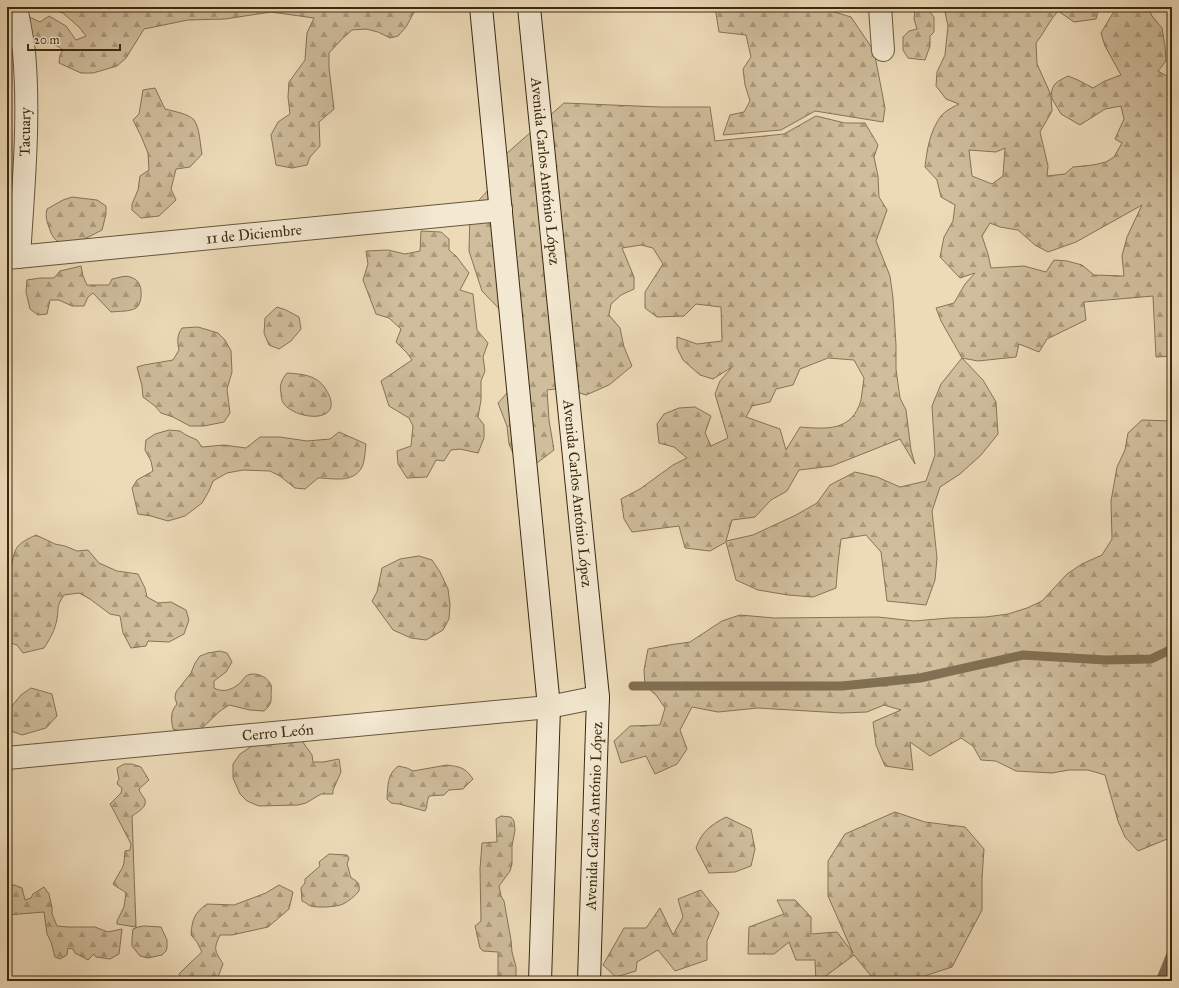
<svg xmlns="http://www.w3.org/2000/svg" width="1179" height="988" viewBox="0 0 1179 988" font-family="'IM FELL Great Primer',serif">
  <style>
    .forest { fill: url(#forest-firs); stroke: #857456; fill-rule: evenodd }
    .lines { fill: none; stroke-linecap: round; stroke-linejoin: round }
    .stream { stroke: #817053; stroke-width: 9 }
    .street-casing { stroke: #68563b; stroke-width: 24 }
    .secondary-casing { stroke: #3b2a11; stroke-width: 24 }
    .street { stroke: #f3e8d1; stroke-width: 22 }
    .secondary { stroke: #f3e8d1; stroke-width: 22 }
    .labels { text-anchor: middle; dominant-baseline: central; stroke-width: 3; stroke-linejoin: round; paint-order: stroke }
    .street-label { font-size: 15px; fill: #3b2a11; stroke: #f3e8d1 }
  </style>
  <defs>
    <pattern id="forest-firs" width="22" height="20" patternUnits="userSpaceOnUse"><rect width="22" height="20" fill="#cfbd9c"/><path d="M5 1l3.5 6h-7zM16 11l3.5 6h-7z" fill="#a99a7e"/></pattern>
  </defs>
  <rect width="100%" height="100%" fill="#eddbb8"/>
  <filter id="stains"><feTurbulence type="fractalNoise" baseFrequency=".005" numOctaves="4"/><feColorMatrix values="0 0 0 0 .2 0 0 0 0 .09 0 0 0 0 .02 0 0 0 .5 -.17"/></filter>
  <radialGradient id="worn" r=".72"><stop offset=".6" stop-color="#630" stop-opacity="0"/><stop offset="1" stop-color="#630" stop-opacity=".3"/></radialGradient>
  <!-- forest -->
  <g class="forest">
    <path d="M51,7h368l-6,7 -7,13 -8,9 -8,2 -12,-6 -12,-3 -14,1 -11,10 -12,13v15l5,41 -15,13 1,24 -10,11 -3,8 -15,3 -16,-3 -5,-30 7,-13 12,-8 -2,-17 1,-15 16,-22 2,-27 7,-15 -43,-6 -46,7 -37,1 -44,9 -18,29 -9,8 -24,7h-12l-22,-10 1,-8 3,-5c-9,-8 -22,-8 -33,-7l-3,-27 13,6 9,-6 17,10 10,14 10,-4 -7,-9 -16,-14 -11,-3z"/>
    <path d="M715,7h77l7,2 19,-2 33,10 23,34 11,57 -2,14 -68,-11 -34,19 -58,5 7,-20 14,-3 6,-11 -5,-16 -2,-16 8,-12 -5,-22 -27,-3z"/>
    <path d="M926,7l8,10v15l-4,4v10l-5,14 -17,-2 -5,-8v-13l6,-6 8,-2 -3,-10 1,-10z"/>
    <path d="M944,7h155l-3,12 -22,3 -16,-11c-9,10 -14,22 -22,32l1,21 14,31c2,-13 6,-13 17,-19l10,4 15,8 12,-7 16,-6 -16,-29 -4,-13 12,-20 2,-6h33l4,9 10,12 3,18 1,15 -8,10 14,8v278v-1l-16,1 -3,-61 -69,6 2,18 -39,19 -8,13 -20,-8 -3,13 -38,4 -16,-3 21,22 13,22 2,32 -17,21 -21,19 -20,13 -8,24 5,47 -2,22 -9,25 -39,-4 -6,-49 -15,-17 -25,4 -3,24 -2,25 -23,9 -25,-2 -30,-5 -22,-10 -10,-38 -16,9 -25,-3 -6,-22 -47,6 -8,-13 -3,-20 19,-10 33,-24 14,-7 -13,-11 -15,-4 -2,-19 7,-10 15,-6 16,-1 16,9 -6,17 6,13 17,-8 -13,-44 5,-13 12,-14 -19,12 -13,-4 -17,-15 -6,-12v-11l20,7 25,-3 -1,-34 -25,-3 -12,12 -27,1 -12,-9v-16l18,-28 -10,-16 -12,-3 -19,3 12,29v12l-13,6 -10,9 -2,11 11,13 4,19 8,19 -23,19 -23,10 -22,-7 -17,2 2,30 5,30 -21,16 -18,-8 -6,-14 -2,-18 -9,-23 18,-20 -7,-64 -27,-28 -13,-40 1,-41 20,-22 16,-34 58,-51 96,4h50l5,34 69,-7 32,-18 29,7h20l13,22 -4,12 4,19 1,21 8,13 -11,31 14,35 3,22 3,47v24l4,29 6,12 5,40 4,14 -15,-25 -68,27 -33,4 -12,21 -16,9 -16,17 -23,3 -6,21 27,-6 43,-20 21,-12 13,-18 25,-13 22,5 23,10 26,-6 9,-26 -3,-49 9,-22 21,-26 -21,-37 -5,-13 18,-5 11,-19 10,-11 -15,5 -20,-21 4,-20 9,-16 2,-16 -14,-8 -4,-17 -12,-13c2,-18 5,-36 16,-51 4,-5 12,-9 18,-12l-13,-5 -10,-13 1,-14 8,-17 3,-29zM1051,97l10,17 19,11 25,-16 16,-3 3,13 -9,20 7,4 -8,14 -8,5 -13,3 -20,2 -8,7 -18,2 1,-10 -8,-34 12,-21zM1005,148l-2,28 -11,8 -20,-8 -3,-26 27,2zM1142,205l-15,32 -5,19 2,20 -30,-1 -12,-10 -15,-4 -13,-1 -8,12 -22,-6 -33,2 -3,-14 -6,-18 8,-13 10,4 18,3 17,15 13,7 28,-10zM828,358l26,2 10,18c-1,7 -2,15 -3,22 -9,32 -35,29 -61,27l-14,23 -6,-21 -34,-12 6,-11 18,-4 6,-13 17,-4 7,-16z"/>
    <path d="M155,88l10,21c8,2 24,5 29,11 6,8 6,25 8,34l-12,13 -14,2 -5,20 5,11 -17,16 -18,2 -9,-8v-6l6,-14 2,-14 9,-6 -1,-17 -7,-17 -8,-16 6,-6 4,-24z"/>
    <path d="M72,197l25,3 9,6v8l-4,16c-16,8 -44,26 -52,0 -3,-8 -5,-13 -3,-21l16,-9z"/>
    <path d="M421,231l20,1 8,7v11l7,6 13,17 -9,17 13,4 4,36 11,13 -5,14 2,14 -4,10v19l-3,17 6,8v13l-6,15 -18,-4 -9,1 -7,11 -8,-1 -9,17 -20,1 -9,-14 -1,-13 14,-5 2,-20 -4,-8 -20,-12 -8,-25 31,-21 -5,-7 -11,-11 5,-13 -12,-11 -13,-4 -13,-34 5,-16 -2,-13 22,-1 17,4 15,-3z"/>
    <path d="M81,266l2,10 4,9h22l3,-6c6,-1 13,-4 18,-2 2,0 7,3 8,5 5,6 4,22 -2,26 -7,4 -17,3 -25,4l-18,-19 -5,4 -4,9h-12l-13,-6h-9l-3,14 -9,1 -8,-6 -4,-17 1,-12 13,-2h14l6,-7z"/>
    <path d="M277,307l9,3 13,7 2,12 -10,12 -12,8 -10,-4 -5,-12 1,-15z"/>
    <path d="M198,327l20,6 7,7 6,11 1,21 -5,17 3,24 -6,9 -20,4h-14l-17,-9 -12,-4 -6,-7 -12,-9 -1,-11 -5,-19 7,-2 29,-5 6,-10c-2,-8 -2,-15 3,-22z"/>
    <path d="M287,373c15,1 29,2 38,15 22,33 -20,34 -38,19 -5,-4 -6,-9 -6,-14 -2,-8 1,-14 6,-20z"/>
    <path d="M1142,420l30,1v416l-34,14 -13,-14 -7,-16 -13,-46 -17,-5h-19l-17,3 -36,-2 -20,-10 -15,-1 -8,-14 -12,-8 -31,18 -20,-14 3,28 -28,-4 -9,-21 -3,-23 28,-12 -17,-5 -17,7 -26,1 -83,-5 -40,4 -26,-5 -12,23 7,19 -10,15 -22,10 -9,-18 -25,7 -7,-22 16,-15 30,-1 5,-17 -9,-13 -11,-9 -1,-16 4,-21 21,-4 21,-3 32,-21 18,-6 34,3 104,-1 36,4 35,-3 37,-1 22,-3 19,-6 15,-7 25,-27 15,-10 20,-9 10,-16 -1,-38 6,-34 8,-17 3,-17z"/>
    <path d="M169,430l11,1 6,4 11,5 5,7 22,-2 22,3 14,-11h20l27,4 23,-2 9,-7 27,12c-1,7 -1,17 -4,23 -9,17 -29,11 -44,11l-13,11 -10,-1 -15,-12 -10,-5 -27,-1 -16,3 -14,8 -4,10 -7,12 -17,13 -17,5 -17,-5 -13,-2 -6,-26 5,-8 16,-9 -2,-10 -6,-11 1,-10 9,-6z"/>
    <path d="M36,535l19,9 10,2 12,5 11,-1 11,13 18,8 21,3 7,14 2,9 11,6 13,-1 15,8 3,10 -5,14 -15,8 -21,-1 -2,5 -15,2 -8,-15 -3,-17 -10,-2 -20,-15 -11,-6 -15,2c-8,12 -5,11 -7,24 -2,11 -7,20 -13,29l-21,5 -6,-8 -10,-3v-37l2,-7 -2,-5v-26l5,-2c2,-19 7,-22 24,-30z"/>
    <path d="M419,556l13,4 8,12 8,17 2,16 -1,14 -6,11 -17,10 -15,-2 -18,-8 -21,-29 5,-9 5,-24 18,-9z"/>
    <path d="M220,651l7,2 5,9 -6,10 -12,9v7c9,5 18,2 26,-5 2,-2 4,-5 6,-7 8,-5 21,0 25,9 1,2 0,6 0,9 1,9 -1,11 -7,17l-14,-1 -21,-5 -9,6 -21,20 -10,2 -16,-4c-2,-10 -3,-17 4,-25l-2,-6 1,-6 15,-19 4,-10 5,-7 8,-3z"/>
    <path d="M31,688l21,6 5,22 -11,12 -24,7 -11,-4 -4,-12v-7l14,-17z"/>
    <path d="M300,738l12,17 1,7h10l16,-3 2,13 -8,18v4h-12l-15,9 -8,2 -39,1 -12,-5 -7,-7 -7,-16v-14l7,-10 15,-10z"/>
    <path d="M124,764h8l9,3 8,13 -10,9c1,4 3,6 5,9 5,8 -6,14 -12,18l4,111 -19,-3v-3l7,-14 2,-14c-4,-4 -9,-5 -13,-9 3,-5 5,-9 8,-14 4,-5 3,-13 4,-19l5,-1 1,-6 -17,-33 -4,-7 11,-11 1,-5 -4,-3 -1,-3 2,-2 -2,-12z"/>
    <path d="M447,765c13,2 18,2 26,14l-10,10 -14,1 -5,5 -15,1c-3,6 -1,11 -4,15l-26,-7 -8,-1 -4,-4c1,-14 0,-24 11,-33l9,2 6,3z"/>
    <path d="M895,812l30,10 40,5 19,22 -2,29v32l-30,57 -43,14h-34l-21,-26 -35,26h-3l-1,-21h-19l-7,-18 -15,12h-26l1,-27 35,-13 -7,-14h18l16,17v17l26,-2 16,21 -25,-57v-35l17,-27z"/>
    <path d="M501,816l10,1 3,4 1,9 -3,16v18l-2,7 -11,15 2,10 3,5 7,39 1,12 4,15v12l-1,2h-17v-29l-15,-1 -3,-3 -5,-22 6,-5 -1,-52 2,-26 15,-1 -1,-23z"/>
    <path d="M726,817l25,12 4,20 -4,17 -16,6 -26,1 -13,-25c6,-17 15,-23 30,-31z"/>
    <path d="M329,854l18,1 2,3 -2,6c2,5 2,9 4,14 7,3 9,6 8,13 -4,5 -10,10 -16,13 -5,3 -26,4 -32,2 -3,-1 -6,-4 -9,-5l-1,-13 4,-5v-4l15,-13 -1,-4z"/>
    <path d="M14,885l8,3 3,12 6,-2 2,-4 11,-7 5,7 3,14v6l5,12 11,1h27l13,5 14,-3 -3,25 -9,5 -14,-2 -2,-3 -6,6 -13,-7 -2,-4 -5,-1 -1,7 -7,4 -5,-2 -4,-15 -4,-8 -3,-22 -37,3v-29z"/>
    <path d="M279,885l14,7 -4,17 -21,18 -36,8h-12c-7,15 -5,15 3,29l-5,13 -7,4h-29l-3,-7 9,-9 14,-13 -5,-10 -6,-7c1,-15 3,-22 16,-31l27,1 32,-12z"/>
    <path d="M701,890l18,23 -12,28v19l-32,11 -17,-21 -21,12 -1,9 -20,6 -13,-12 21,-37h22l14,-20 13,27 10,-18 -5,-18z"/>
    <path d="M144,926l17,1 6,13v8l-1,3 -4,4 -14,3 -8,-2 -8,-10v-8l1,-9 5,-2z"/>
  </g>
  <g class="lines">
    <!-- stream -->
    <g class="stream">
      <path d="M633,686h209l78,-8 103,-23 82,5 46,-1 21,-10"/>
      <path d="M1160,981l12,-29"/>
    </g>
    <!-- street casing -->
    <g class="street-casing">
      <g id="street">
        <path d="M16,7c3,15 6,30 8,45 6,68 -1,138 -5,205"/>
        <path d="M880,7l3,43"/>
        <path id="s1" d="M7,258l494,-48"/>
        <path id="s2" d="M7,758l542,-51 49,-10"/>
      </g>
    </g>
    <!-- secondary casing -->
    <g class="secondary-casing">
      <g id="secondary">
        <path d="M481,7l68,700 -9,274"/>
        <path id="s3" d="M529,7l69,690 -9,284"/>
      </g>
    </g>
    <!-- street -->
    <use href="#street" class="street"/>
    <!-- secondary -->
    <use href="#secondary" class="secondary"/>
  </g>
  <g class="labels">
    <!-- street labels -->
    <g class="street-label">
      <text transform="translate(25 132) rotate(-89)">Tacuary</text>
      <text stroke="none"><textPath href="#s3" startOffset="165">Avenida Carlos António López</textPath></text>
      <text stroke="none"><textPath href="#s1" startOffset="248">11 de Diciembre</textPath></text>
      <text stroke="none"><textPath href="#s3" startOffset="489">Avenida Carlos António López</textPath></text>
      <text stroke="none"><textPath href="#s2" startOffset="272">Cerro León</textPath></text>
      <text transform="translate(594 816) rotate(-88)">Avenida Carlos António López</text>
    </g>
  </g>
  <!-- margin -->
  <rect width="1179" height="988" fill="none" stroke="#eddbb8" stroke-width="24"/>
  <rect x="8" y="8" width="1163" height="972" fill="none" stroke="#3b2a11" stroke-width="2"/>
  <rect x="12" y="12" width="1155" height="964" fill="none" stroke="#3b2a11"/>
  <!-- scale -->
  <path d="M28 44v6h92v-6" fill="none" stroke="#3b2a11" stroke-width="2"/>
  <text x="34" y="44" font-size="12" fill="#3b2a11" stroke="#f3e8d1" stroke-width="3" paint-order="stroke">20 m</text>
  <rect width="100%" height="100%" filter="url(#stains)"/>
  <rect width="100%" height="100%" fill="url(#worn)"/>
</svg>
